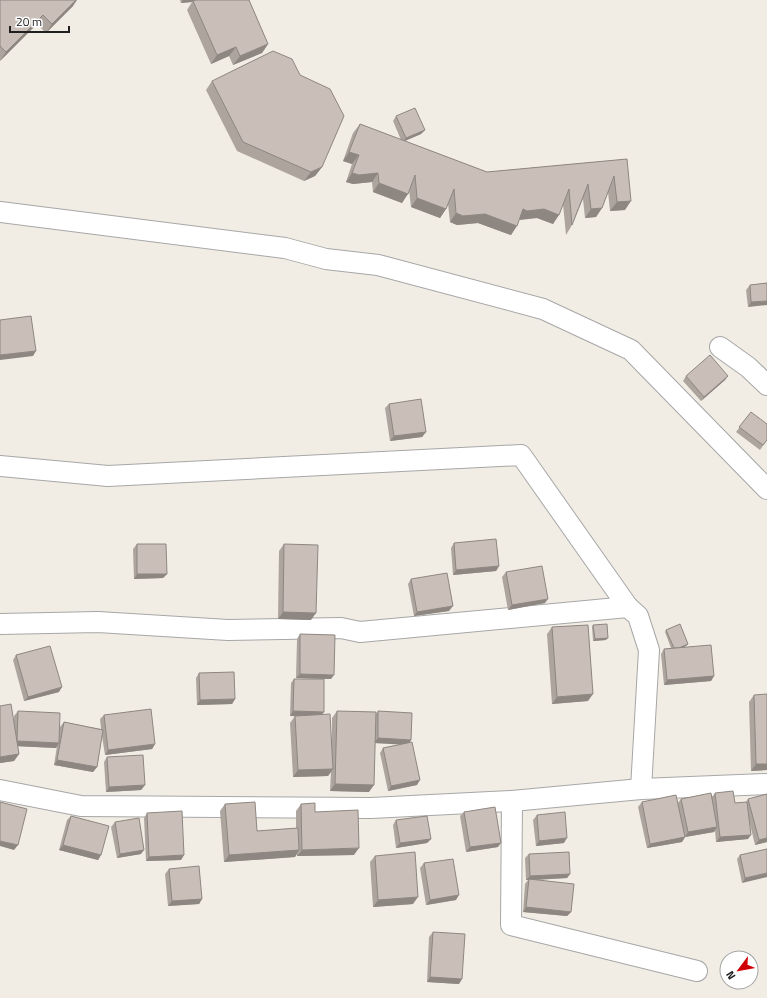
<svg xmlns="http://www.w3.org/2000/svg" width="767" height="998" viewBox="0 0 767 998" font-family="'Titillium Web',sans-serif">
  <style>
    .lines { fill: none; stroke-linecap: round; stroke-linejoin: round }
    .minor-casing { stroke: #a7a7a7; stroke-width: 22 }
    .minor { stroke: #fff; stroke-width: 20 }
    .wall { fill: #ada49e }
    .shaded-wall { fill: #8d8681 }
    .building { fill: #c9bfb8; stroke: #8d8681 }
  </style>
  <rect width="100%" height="100%" fill="#f1ede5"/>
  <g class="lines">
    <!-- minor casing -->
    <g class="minor-casing">
      <g id="minor">
        <path d="M0,212l285,36 41,11 52,6 165,44 88,41 136,139"/>
        <path d="M720,347l28,20 19,18"/>
        <path d="M0,466l108,10 413,-21 107,152 10,9 11,34 -8,139"/>
        <path d="M0,624l98,-2 130,8 113,-2 19,4 268,-25"/>
        <path d="M0,790l81,16 290,2 141,-7 129,-12 126,-5"/>
        <path d="M512,801l-1,124 186,46"/>
      </g>
    </g>
    <!-- minor -->
    <use href="#minor" class="minor"/>
  </g>
  <!-- wall -->
  <g class="wall">
    <path d="M0,0l73,6 -27,27 -9,-9 -37,37z"/>
    <path d="M180,0h69l19,44 -6,9 -29,12 -4,-9 -18,8 -24,-54 5,-8 -11,1z"/>
    <path d="M212,81l110,86 -7,9 -11,5 -67,-30 -31,-61z"/>
    <path d="M396,116l29,14 -4,4 -16,7 82,31 140,-13 -2,51 -15,1 -2,-19 -6,16 -6,9 -11,1 -2,-19 -11,26 -6,10 -3,-31 -10,20 -16,-6 -18,1 -8,16 -33,-12 -21,2 -7,-3 -2,-18 -2,5 -6,9 -29,-11 -2,-17 -7,13 -29,-11 -1,-10 -19,2 -7,-2 6,-18 -9,-3 10,-28 7,-9 41,16 -8,-19z"/>
    <path d="M767,283l-19,24 -2,-17 4,-5z"/>
    <path d="M686,376h42l-3,4 -24,21 -18,-20z"/>
    <path d="M389,404l37,28 -4,5 -32,4 -5,-33z"/>
    <path d="M751,412l16,28 -7,10 -24,-18z"/>
    <path d="M454,543l45,23 -3,5 -43,4 -2,-27z"/>
    <path d="M137,544l30,30 -4,4 -29,1 -1,-30z"/>
    <path d="M284,544l27,76 -33,-1 1,-68z"/>
    <path d="M506,572l39,31 -37,7 -6,-33z"/>
    <path d="M411,579l38,32 -35,5 -6,-32z"/>
    <path d="M593,625l13,15 -13,1 -1,-14z"/>
    <path d="M552,627l36,74 -36,3 -5,-70z"/>
    <path d="M666,630l22,14 -2,2 -2,1 30,29 -3,5 -47,4 -3,-31 3,-5 7,-1 -6,-16z"/>
    <path d="M300,634l31,45 -35,-1 1,-39z"/>
    <path d="M16,655l43,37 -35,9 -11,-41z"/>
    <path d="M199,673l36,26 -3,5 -35,1 -1,-27z"/>
    <path d="M294,679l28,36 10,26v-23l5,-7 38,4 3,-4 33,29 -2,3 8,42 -29,6 -8,-38 3,-5 18,-4 -26,-1 -6,49 -39,-1 1,-19 -3,4 -35,1 -3,-54 5,-7h-5l1,-33z"/>
    <path d="M754,695l13,75 -16,1 -2,-69z"/>
    <path d="M0,706l14,18v-8l4,-5 41,22 1,-6 4,-5 37,7 -1,-10 4,-4 51,29 -3,5 -47,6 -3,-19 -5,31 -4,5 -39,-7 3,-19 -1,2 -39,-2 2,8 -5,7 -14,2z"/>
    <path d="M107,757l38,28 -4,5 -35,2 -2,-30z"/>
    <path d="M715,793l20,10 11,-1 2,-3 19,43 -12,3 -5,-21 -2,15 -32,3 -1,-12 -1,2 -29,5 -3,5 -35,6 -9,-41 4,-5 36,1 3,-4 31,-2z"/>
    <path d="M225,804l32,27 39,-3v-17l5,-7 14,8 39,43 -57,1v-2l-2,3 -71,5 -4,-51z"/>
    <path d="M464,812l34,35 -32,5 -6,-36z"/>
    <path d="M147,813l37,42 -3,5 -35,1 -2,-43z"/>
    <path d="M537,815l27,28 -28,3 -3,-26z"/>
    <path d="M71,816l30,39 -3,5 -39,-10 8,-30z"/>
    <path d="M396,820l35,19 -4,4 -31,5 -3,-23z"/>
    <path d="M115,822l26,32 -24,4 -6,-31z"/>
    <path d="M767,849l-25,34 -5,-24 3,-4z"/>
    <path d="M529,854l41,20 -3,4 -30,2 34,32 -4,4 -44,-4 2,-28 3,-4h-2l-1,-22z"/>
    <path d="M375,856l38,48 -40,3 -3,-45z"/>
    <path d="M424,863l32,37 -30,5 -6,-37z"/>
    <path d="M169,869l33,30 -3,5 -31,2 -3,-32z"/>
    <path d="M433,932l26,52 -32,-2 2,-45z"/>
  </g>
  <!-- shaded-wall -->
  <g class="shaded-wall">
    <path d="M76,0h1l-4,6 -27,27 6,-9z"/>
    <path d="M183,0h24l-14,1 -1,1 -11,1z"/>
    <path d="M43,15l-6,9 -37,37 6,-9z"/>
    <path d="M268,44l-6,9 -29,12 7,-9z"/>
    <path d="M236,47l-7,9 -18,8 6,-9z"/>
    <path d="M425,130l-4,4 -19,8 4,-4z"/>
    <path d="M349,152l10,3 -7,9 -9,-3z"/>
    <path d="M322,167l-7,9 -11,5 7,-9z"/>
    <path d="M352,173h26l-6,9 -19,2 -7,-2z"/>
    <path d="M379,183l29,11 -6,9 -29,-11z"/>
    <path d="M417,198l29,11 -6,9 -29,-11z"/>
    <path d="M631,201l-6,9 -15,1 7,-9z"/>
    <path d="M602,208l-6,9 -11,1 6,-9z"/>
    <path d="M523,209h21l15,6 -6,9 -16,-6 -17,2 -3,-2z"/>
    <path d="M456,213l29,1 32,12 -6,9 -33,-12 -21,2 -7,-3z"/>
    <path d="M767,301v4l-19,2 3,-5z"/>
    <path d="M36,351l-3,5 -33,4v-5z"/>
    <path d="M728,376l-3,4 -24,21 3,-4z"/>
    <path d="M426,432l-4,5 -32,4 4,-5z"/>
    <path d="M499,566l-3,5 -43,4 3,-5z"/>
    <path d="M137,574h30l-4,4 -29,1z"/>
    <path d="M548,599l-3,4 -37,7 4,-5z"/>
    <path d="M453,606l-4,5 -35,5 3,-4z"/>
    <path d="M283,612l33,1 -5,7 -33,-1z"/>
    <path d="M608,638l-2,2 -13,1 2,-2z"/>
    <path d="M688,644l-2,2 -13,6 2,-3z"/>
    <path d="M300,674l34,1 -3,4 -35,-1z"/>
    <path d="M714,676l-3,5 -47,4 3,-5z"/>
    <path d="M62,687l-3,5 -35,9 4,-4z"/>
    <path d="M593,694l-5,7 -36,3 5,-7z"/>
    <path d="M235,699l-3,5 -35,1 3,-5z"/>
    <path d="M293,711l31,1 -4,5 -30,-1z"/>
    <path d="M378,738l33,2 -3,5 -34,-2z"/>
    <path d="M17,741l42,2 -3,5 -43,-2z"/>
    <path d="M155,744l-3,5 -47,6 3,-5z"/>
    <path d="M19,754l-5,7 -14,2v-6z"/>
    <path d="M57,760l40,7 -4,5 -39,-7z"/>
    <path d="M756,764h11v6l-16,1z"/>
    <path d="M333,769l-5,7 -35,1 5,-7z"/>
    <path d="M420,780l-3,5 -29,6 3,-5z"/>
    <path d="M335,784l39,1 -5,7 -39,-1z"/>
    <path d="M145,785l-4,5 -35,2 3,-5z"/>
    <path d="M717,827l-3,5 -29,5 -3,5 -35,6 3,-4 35,-7 3,-5z"/>
    <path d="M751,835l-3,4 -32,3 4,-5z"/>
    <path d="M567,838l-3,5 -28,3 3,-5z"/>
    <path d="M767,838v4l-12,3 4,-5z"/>
    <path d="M431,839l-4,4 -31,5 4,-5z"/>
    <path d="M0,841l18,4 -4,5 -14,-4z"/>
    <path d="M501,843l-3,4 -32,5 4,-5z"/>
    <path d="M63,845l38,10 -3,5 -39,-10z"/>
    <path d="M359,848l-5,7 -57,1 5,-6z"/>
    <path d="M144,850l-3,4 -24,4 3,-4z"/>
    <path d="M299,850l-4,7 -71,5 5,-7z"/>
    <path d="M184,855l-3,5 -35,1 3,-4z"/>
    <path d="M767,873v4l-25,6 3,-5z"/>
    <path d="M570,874l-3,4 -39,2 1,-1 -1,1h-2l4,-4z"/>
    <path d="M459,895l-3,5 -30,5 4,-5z"/>
    <path d="M418,897l-5,7 -40,3 5,-7z"/>
    <path d="M202,899l-3,5 -31,2 4,-5z"/>
    <path d="M526,907l45,5 -4,4 -44,-4z"/>
    <path d="M430,977l32,2 -3,5 -32,-2z"/>
  </g>
  <!-- building -->
  <g class="building">
    <path d="M0,0h76l-24,24 -9,-9 -37,37 -6,-6z"/>
    <path d="M196,0h53l19,44 -28,12 -4,-9 -19,8 -24,-54z"/>
    <path d="M273,51l19,8 8,16 30,14 14,27 -22,51 -11,5 -68,-30 -31,-61z"/>
    <path d="M415,108l10,22 -19,8 -10,-22z"/>
    <path d="M360,124l127,48 140,-13 4,42 -14,1 -3,-26 -12,32 -11,1 -3,-25 -16,41 -3,-36 -10,26 -15,-6 -17,2 -4,-2 -6,17 -32,-12 -22,2 -7,-3 -2,-24 -8,20 -29,-11 -2,-23 -7,19 -29,-11 -1,-10 -19,2 -7,-2 7,-18 -10,-3z"/>
    <path d="M767,283v18l-16,1 -1,-17z"/>
    <path d="M31,316l5,35 -36,4v-35z"/>
    <path d="M710,355l18,21 -24,21 -18,-21z"/>
    <path d="M421,399l5,33 -32,4 -5,-32z"/>
    <path d="M751,412l16,12v16l-4,5 -24,-18z"/>
    <path d="M496,539l3,27 -43,4 -2,-27z"/>
    <path d="M137,544h29l1,30h-30z"/>
    <path d="M284,544l34,1 -2,68 -33,-1z"/>
    <path d="M542,566l6,33 -36,6 -6,-33z"/>
    <path d="M447,573l6,33 -36,6 -6,-33z"/>
    <path d="M607,624l1,14 -13,1 -2,-14z"/>
    <path d="M680,624l8,20 -9,4h-5l-8,-18z"/>
    <path d="M588,625l5,69 -36,3 -5,-70z"/>
    <path d="M300,634l35,1 -1,40 -34,-1z"/>
    <path d="M711,645l3,31 -47,4 -3,-31z"/>
    <path d="M50,646l12,41 -34,10 -12,-42z"/>
    <path d="M234,672l1,27 -35,1 -1,-27z"/>
    <path d="M294,679h30v33l-31,-1z"/>
    <path d="M767,694v70h-11l-2,-69z"/>
    <path d="M11,704l8,50 -19,3v-51z"/>
    <path d="M151,709l4,35 -47,6 -4,-35z"/>
    <path d="M18,711l42,2 -1,30 -42,-2z"/>
    <path d="M337,711l39,1 -2,73 -39,-1z"/>
    <path d="M378,711l34,2 -1,27 -33,-2z"/>
    <path d="M330,714l3,55 -35,1 -3,-54z"/>
    <path d="M64,722l39,8 -6,37 -40,-7z"/>
    <path d="M412,742l8,38 -29,6 -8,-38z"/>
    <path d="M143,755l2,30 -36,2 -2,-30z"/>
    <path d="M733,791l2,12 12,-1 4,33 -31,2 -5,-44z"/>
    <path d="M711,793l6,34 -29,5 -7,-33z"/>
    <path d="M767,794v44l-8,2 -11,-41z"/>
    <path d="M676,795l9,42 -35,7 -8,-42z"/>
    <path d="M0,802l27,7 -9,36 -18,-4z"/>
    <path d="M255,802l2,29 41,-3 1,22 -70,5 -4,-51z"/>
    <path d="M315,803v9l43,-2 1,38 -57,2 -1,-46z"/>
    <path d="M495,807l6,36 -31,4 -6,-35z"/>
    <path d="M182,811l2,44 -35,2 -2,-44z"/>
    <path d="M565,812l2,26 -28,3 -2,-26z"/>
    <path d="M71,816l38,10 -8,29 -38,-10z"/>
    <path d="M427,816l4,23 -31,4 -4,-23z"/>
    <path d="M139,818l5,32 -24,4 -5,-32z"/>
    <path d="M767,849v24l-22,5 -5,-23z"/>
    <path d="M415,852l3,45 -40,3 -3,-44z"/>
    <path d="M569,852l1,22 -40,2 -1,-22z"/>
    <path d="M453,859l6,36 -29,5 -6,-37z"/>
    <path d="M199,866l3,33 -30,2 -3,-32z"/>
    <path d="M529,879l45,5 -3,28 -45,-5z"/>
    <path d="M433,932l32,2 -3,45 -32,-2z"/>
  </g>
  <!-- north arrow -->
  <g transform="translate(739 970) rotate(238)"><circle r="19" fill="#ffffff" stroke="#a6a6a6"/>
  <path d="M0-3L7 15L0 10L-7 15Z" fill="#cf0005"/>
  <text y="-6" font-size="11" font-weight="bold" text-anchor="middle" fill="#202020">N</text>
  </g>
  <!-- scale -->
  <path d="M10 26v6h59v-6" fill="none" stroke="#202020" stroke-width="2"/>
  <text x="16" y="26" font-size="12" fill="#202020" stroke="#ffffff" stroke-width="3" paint-order="stroke">20 m</text>
</svg>
